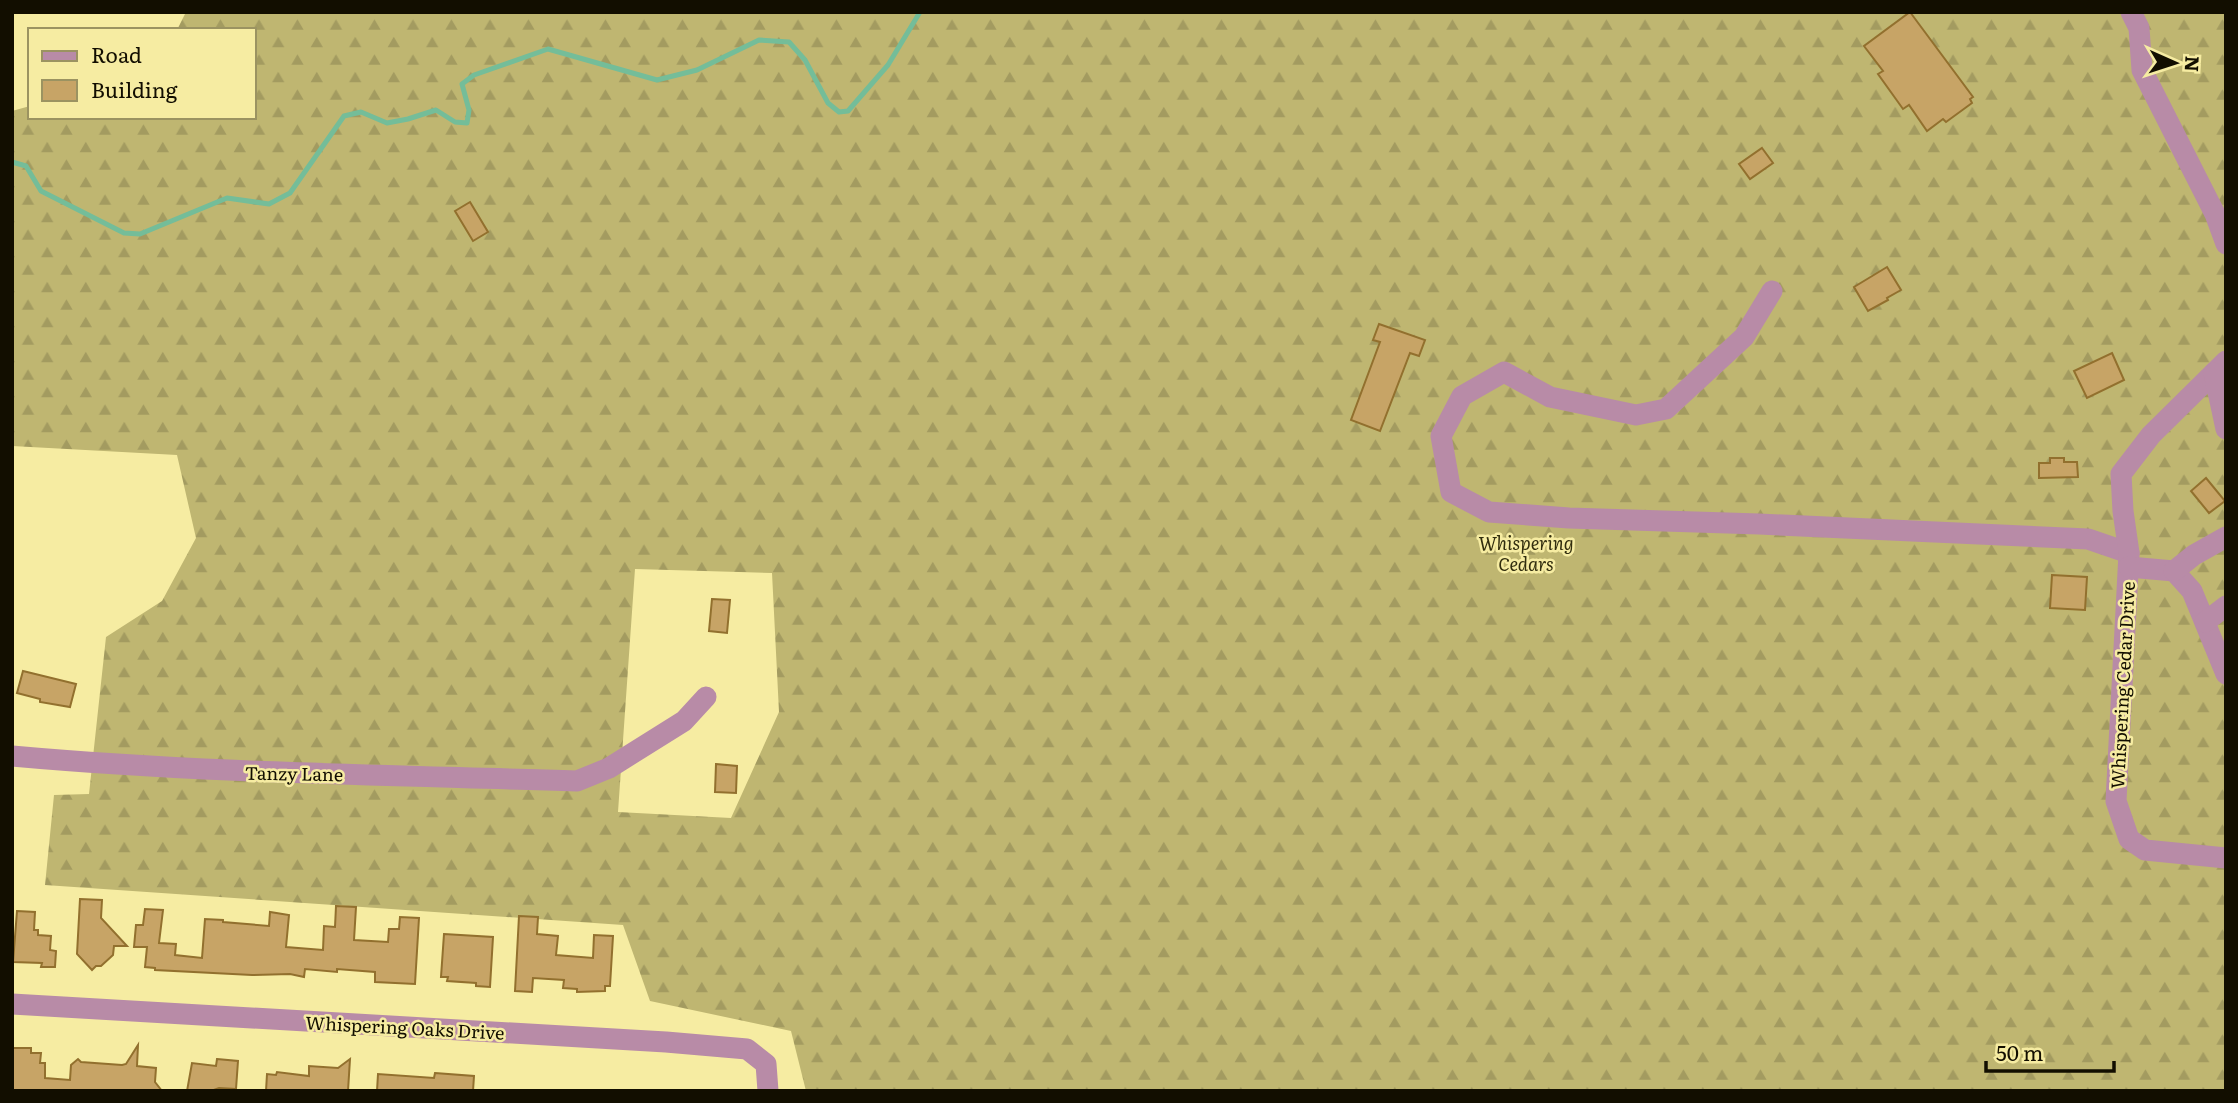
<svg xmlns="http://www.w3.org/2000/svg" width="2238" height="1103" viewBox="0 0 2238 1103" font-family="Literata,serif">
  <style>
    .forest { fill: url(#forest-firs); fill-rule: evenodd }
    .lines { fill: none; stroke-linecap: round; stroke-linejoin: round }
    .stream { stroke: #74bd99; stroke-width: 5 }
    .building { fill: #c7a466; stroke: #92702e; stroke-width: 2 }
    .minor { stroke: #b88ba7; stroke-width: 21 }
    .labels { text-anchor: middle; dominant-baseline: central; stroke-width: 5; stroke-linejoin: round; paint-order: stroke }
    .park-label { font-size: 18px; font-style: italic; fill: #312d0e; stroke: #f6eca2 }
    .street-label { font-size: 18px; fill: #120e00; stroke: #f6eca2 }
  </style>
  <defs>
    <pattern id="forest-firs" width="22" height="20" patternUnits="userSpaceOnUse" patternTransform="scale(1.75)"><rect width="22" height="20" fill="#bfb671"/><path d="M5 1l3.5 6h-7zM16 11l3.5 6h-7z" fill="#a39b60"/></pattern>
  </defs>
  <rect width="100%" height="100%" fill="#f6eca2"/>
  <!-- forest -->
  <path class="forest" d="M186,12h2040v1079h-1420l-15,-60 -141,-30 -27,-76 -578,-40 9,-90 35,-1 17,-157 56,-36 34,-63 -19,-83 -165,-9v-335l18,-5v11h224v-87h-77zM635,569l137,4 7,139 -48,106 -113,-6z"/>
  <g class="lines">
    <!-- stream -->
    <path class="stream" d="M12,162l14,4 15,25 83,42 16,1 87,-36 42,6 21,-11 54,-77 17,-4 26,11 21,-4 28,-9 19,12 12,1 2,-13 -7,-26 12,-9 74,-26 109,31 40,-10 62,-30 30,2 16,18 23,43 11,9 9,-1 40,-46 32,-53"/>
  </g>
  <!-- building -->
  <g class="building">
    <path d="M1910,12l63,85 -3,2 2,4 -26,19 -3,-3 -16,12 -18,-26 -6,4 -25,-35 5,-3 -19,-25z"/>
    <path d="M1762,148l11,15 -23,16 -11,-15z"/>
    <path d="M470,202l18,30 -15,9 -18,-30z"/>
    <path d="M1887,267l14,23 -14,8 1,2 -20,11 -14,-24z"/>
    <path d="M1379,324l46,16 -6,16 -9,-3 -30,78 -29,-11 29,-78 -7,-2z"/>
    <path d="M2112,353l12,27 -37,18 -13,-27z"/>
    <path d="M2050,458h14v4h13l1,15 -39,1v-15h11z"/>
    <path d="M2206,478l19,23 -16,12 -18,-22z"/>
    <path d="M2052,575l35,2 -2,33 -35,-2z"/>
    <path d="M712,599l18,1 -3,33 -18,-2z"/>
    <path d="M23,671l53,13 -6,23 -30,-5v-3l-23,-6z"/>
    <path d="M716,764l21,2 -1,27 -21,-1z"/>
    <path d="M80,899l22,1 -1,18 26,28h-13l-1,9 -12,11h-5l-4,4 -15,-16z"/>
    <path d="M336,906l20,1 -2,33 34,2 1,-13h10l1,-12 19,1 -4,66 -40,-2v-10l-38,-3v3l-32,-3 -1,8 -14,-3 -38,1 -97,-5v-2l-10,-1 2,-20h-13l2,-22h7l2,-16 18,1 -4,33 17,1 -1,11 27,3 3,-39 18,1v2l46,4 1,-14 19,3 -3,32 37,3 1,-24 11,1z"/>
    <path d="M17,911l18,1 -1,18h4v5l13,1 -1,14 6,1 -1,16h-14l1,-4 -29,-1z"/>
    <path d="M519,916l19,1 -1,17 21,2 -2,19 37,3 1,-23 19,1 -3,50h-5v5l-28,1v-3l-14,-1 1,-8 -31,-2 -1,14 -17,-1z"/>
    <path d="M444,934l49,3 -3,50 -14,-1v-3l-29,-2 1,-4h-7z"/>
    <path d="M138,1045l-1,21 19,2 -1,14 7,9h-150l1,-43h18v5h10l-1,10h5v15l25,2 1,-15 7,-6 3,3 41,3 4,-1z"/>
    <path d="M217,1059l21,2 -2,28 -17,-1 -8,3h-24l5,-28 24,3z"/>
    <path d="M350,1059l-2,32h-82l1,-17 9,1 1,-3 32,4v-10l29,2z"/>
    <path d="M435,1073l39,3 -1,15h-96l1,-17 56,4z"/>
  </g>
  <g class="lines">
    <!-- minor -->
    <g class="minor">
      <path d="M2131,12l8,16 3,42 73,144 11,30"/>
      <path d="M1772,291l-28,46 -78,72 -30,6 -86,-18 -46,-25 -42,24 -21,40 10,56 38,20 80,6 190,6 329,15 41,14"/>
      <path d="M2226,361l-75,74 -30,39 2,37 6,42 -13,248 13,38 16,11 81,8"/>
      <path d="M2214,373l12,56"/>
      <path d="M2129,567l45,4 18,20 34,83"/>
      <path d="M2174,571l20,-16 32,-18"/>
      <path d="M2205,622l21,-16"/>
      <path d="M12,756c188,17 376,19 565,25l32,-13 75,-47 22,-24"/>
      <path d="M12,1004l654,38 81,7 19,15 2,27"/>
    </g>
  </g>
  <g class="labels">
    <!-- park labels -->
    <g class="park-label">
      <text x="1526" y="542">Whispering<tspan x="1526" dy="21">Cedars</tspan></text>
    </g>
    <!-- street labels -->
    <g class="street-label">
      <text transform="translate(2122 685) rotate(-87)">Whispering Cedar Drive</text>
      <text transform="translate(294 773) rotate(1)">Tanzy Lane</text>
      <text transform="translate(405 1027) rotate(3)">Whispering Oaks Drive</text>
    </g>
  </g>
  <!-- border -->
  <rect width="2238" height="1103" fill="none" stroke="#120e00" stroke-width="28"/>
  <!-- legend -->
  <rect x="28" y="28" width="228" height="91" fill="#f6eca2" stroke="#9b9361" stroke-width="2"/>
  <rect x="42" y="51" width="35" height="10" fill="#b88ba7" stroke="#9b9361" stroke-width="2"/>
  <text x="91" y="63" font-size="21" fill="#120e00">Road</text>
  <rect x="42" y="80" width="35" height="21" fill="#c7a466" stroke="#9b9361" stroke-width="2"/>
  <text x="91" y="98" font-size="21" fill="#120e00">Building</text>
  <!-- north arrow -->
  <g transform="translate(2175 63) rotate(93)" stroke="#f6eca2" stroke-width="5" paint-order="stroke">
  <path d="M0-5L12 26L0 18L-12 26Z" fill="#120e00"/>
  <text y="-10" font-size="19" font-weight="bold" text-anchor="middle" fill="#120e00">N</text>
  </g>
  <!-- scale -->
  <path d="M1986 1061v10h128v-10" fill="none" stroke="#120e00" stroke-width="3.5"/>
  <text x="1996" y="1061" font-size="21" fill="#120e00" stroke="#f6eca2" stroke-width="5" paint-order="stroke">50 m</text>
</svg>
